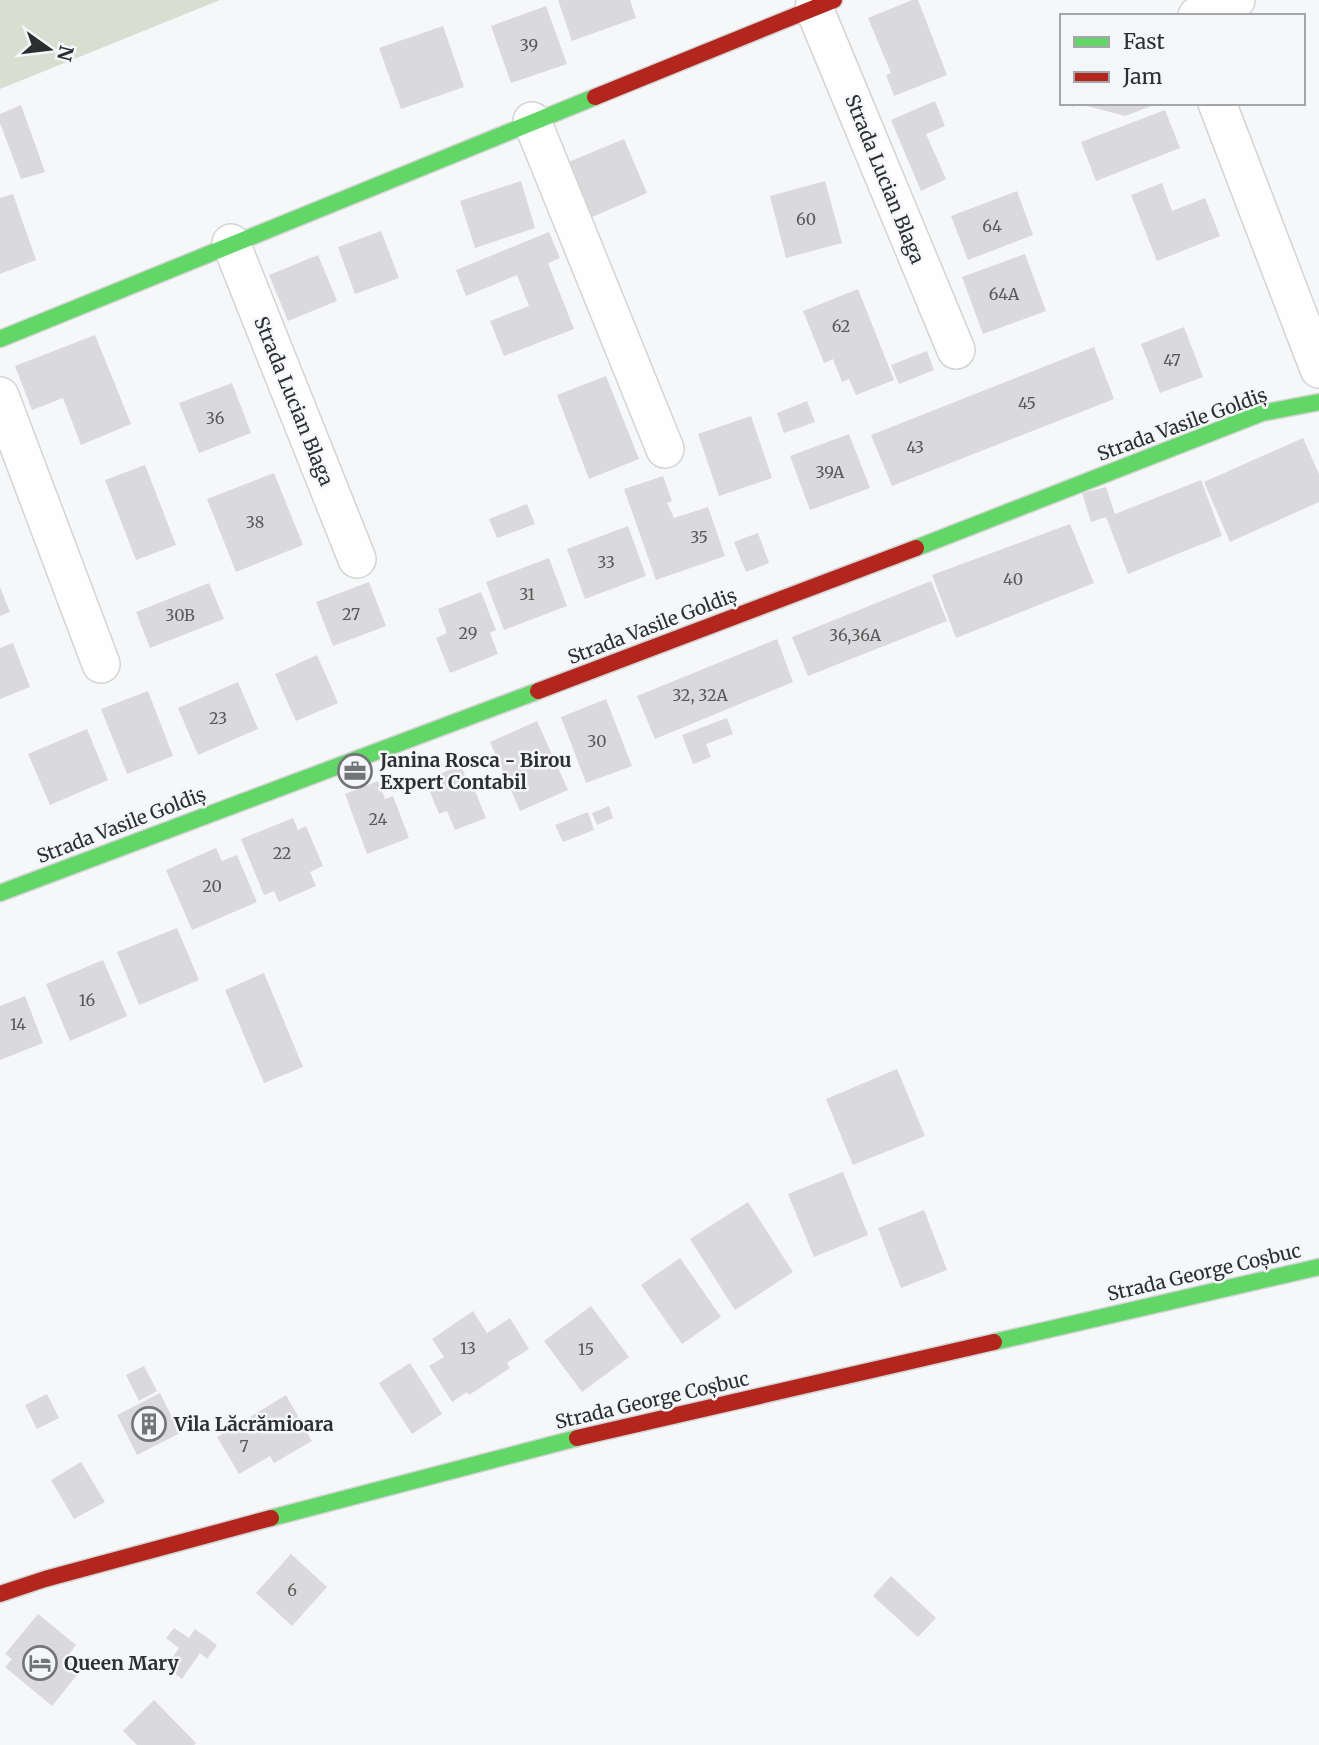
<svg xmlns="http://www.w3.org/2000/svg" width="1319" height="1745" viewBox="0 0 1319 1745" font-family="Merriweather,serif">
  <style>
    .green { fill: #daded1 }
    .building { fill: #dadadc }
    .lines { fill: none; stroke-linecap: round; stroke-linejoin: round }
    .street-casing { stroke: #d3d4d5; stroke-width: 40 }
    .fast-casing { stroke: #d3d4d5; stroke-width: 19 }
    .jam-casing { stroke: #d3d4d5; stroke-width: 19 }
    .street { stroke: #fefefe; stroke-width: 37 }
    .fast { stroke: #63d668; stroke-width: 16 }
    .jam { stroke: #b3261e; stroke-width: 16 }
    .labels { text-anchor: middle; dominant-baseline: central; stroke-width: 5; stroke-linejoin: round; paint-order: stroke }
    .number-label { font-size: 16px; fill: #58595a }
    .street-label { font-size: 19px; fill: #2d2e2f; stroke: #f4f6fa }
    .poi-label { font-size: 19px; font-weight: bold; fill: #2d2e2f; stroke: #f4f6fa; text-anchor: start }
  </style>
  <rect width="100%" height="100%" fill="#f5f7f9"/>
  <!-- green -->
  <path class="green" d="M0,0h220l-220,89z"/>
  <!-- building -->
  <g class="building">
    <path d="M558,0h72l6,18 -64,23z"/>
    <path d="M912,0h6l29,75 -53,21 -8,-21 5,-2 -23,-55z"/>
    <path d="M546,6l21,58 -56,19 -20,-57z"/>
    <path d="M443,26l21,61 -63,22 -22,-61z"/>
    <path d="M935,101l10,25 -19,8 20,45 -25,12 -30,-71z"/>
    <path d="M1071,103h86v1l-32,12 -46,-12 -7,3z"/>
    <path d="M21,105l24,67 -24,7 -21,-56v-9z"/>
    <path d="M1165,110l15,38 -84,33 -15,-39z"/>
    <path d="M624,139l23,54 -57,25 -24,-55z"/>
    <path d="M521,181l14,47 -60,20 -15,-47z"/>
    <path d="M825,181l17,62 -56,15 -16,-62z"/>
    <path d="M1162,183l10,28 33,-13 15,38 -63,25 -26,-66z"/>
    <path d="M1017,191l16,44 -65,25 -17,-44z"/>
    <path d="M13,194l23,66 -36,14v-76z"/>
    <path d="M381,231l18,47 -44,16 -17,-47z"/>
    <path d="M549,232l11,26 -12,5 26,66 -70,27 -14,-35 39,-15 -12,-31 -51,21 -10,-26z"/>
    <path d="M1025,254l21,57 -63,23 -21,-57z"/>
    <path d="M318,255l19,46 -49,20 -19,-46z"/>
    <path d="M858,289l36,91 -38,15 -7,-16 -7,3 -9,-23 -9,4 -21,-52z"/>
    <path d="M1184,327l19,50 -43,16 -19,-49z"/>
    <path d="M95,335l36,89 -50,21 -18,-47 -31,12 -17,-44z"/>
    <path d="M1094,347l20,52 -222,87 -21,-51z"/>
    <path d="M927,351l7,19 -35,14 -8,-19z"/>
    <path d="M606,376l33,83 -50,20 -32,-84z"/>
    <path d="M232,383l19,50 -52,20 -20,-50z"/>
    <path d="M807,401l8,21 -31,11 -7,-20z"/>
    <path d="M751,416l21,62 -53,18 -21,-62z"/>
    <path d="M849,434l21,54 -60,22 -20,-54z"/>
    <path d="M1303,438l16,36v28l-89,40 -26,-60z"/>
    <path d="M145,465l31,80 -40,15 -31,-80z"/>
    <path d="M274,473l29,72 -67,27 -29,-73z"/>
    <path d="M663,476l9,25 -5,2 7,15 34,-11 17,49 -69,24 -32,-91z"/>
    <path d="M1201,480l21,56 -94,38 -22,-57 -15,5 -9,-29 24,-6 9,27z"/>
    <path d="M527,504l8,20 -38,14 -8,-19z"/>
    <path d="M1070,524l24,59 -138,55 -24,-63z"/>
    <path d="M628,526l18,50 -61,23 -18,-50z"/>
    <path d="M758,533l11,30 -23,9 -12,-30z"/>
    <path d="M549,558l18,48 -63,24 -18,-48z"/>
    <path d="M931,581l16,40 -139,55 -16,-39z"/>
    <path d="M369,582l17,44 -53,20 -17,-44z"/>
    <path d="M209,583l15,36 -74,29 -14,-36z"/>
    <path d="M0,587l10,25 -10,4z"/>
    <path d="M481,592l15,38 -6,3 8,21 -48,19 -14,-35 11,-5 -9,-24z"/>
    <path d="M777,639l16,43 -138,57 -18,-43z"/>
    <path d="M13,643l17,44 -30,12v-51z"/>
    <path d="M317,655l21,48 -42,18 -21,-47z"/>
    <path d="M238,682l20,47 -60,26 -20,-47z"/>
    <path d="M148,691l25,65 -46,18 -26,-65z"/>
    <path d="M606,699l26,67 -46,17 -25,-66z"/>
    <path d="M727,718l6,16 -27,10 5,13 -18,7 -11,-29z"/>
    <path d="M537,721l31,69 -48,21 -30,-69z"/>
    <path d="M87,729l21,51 -58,25 -22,-51z"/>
    <path d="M461,765l8,22 4,-1 13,32 -31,12 -8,-19 -8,3 -11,-27 10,-3 -3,-8z"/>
    <path d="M378,781l7,18 8,-3 16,42 -42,16 -22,-60z"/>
    <path d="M609,806l4,12 -16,7 -5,-12z"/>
    <path d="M588,812l6,18 -31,12 -8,-17z"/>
    <path d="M293,818l5,12 8,-4 17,40 -13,6 6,14 -37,16 -5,-11 -10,4 -23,-56z"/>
    <path d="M216,848l6,13 15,-6 20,47 -65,28 -26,-60z"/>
    <path d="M177,928l22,52 -60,25 -22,-53z"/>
    <path d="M103,960l24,56 -57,25 -24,-57z"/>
    <path d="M264,973l39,94 -39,16 -39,-93z"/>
    <path d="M25,996l18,47 -43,17v-54z"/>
    <path d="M897,1069l28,67 -72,29 -27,-66z"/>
    <path d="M843,1172l25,63 -54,22 -26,-63z"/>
    <path d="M748,1202l45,70 -58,38 -45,-71z"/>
    <path d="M924,1210l23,60 -46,18 -23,-60z"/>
    <path d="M680,1258l41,59 -39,27 -41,-59z"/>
    <path d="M591,1306l38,51 -47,35 -38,-51z"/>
    <path d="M473,1311l14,22 23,-15 19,31 -22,14 3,5 -41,27 -2,-3 -15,10 -23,-36 15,-9 -12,-18z"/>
    <path d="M410,1363l32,51 -30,20 -33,-51z"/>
    <path d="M144,1366l13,25 -18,10 -13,-26z"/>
    <path d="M160,1393l20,40 -43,22 -20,-40z"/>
    <path d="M47,1394l12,24 -22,11 -12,-24z"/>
    <path d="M286,1395l26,46 -38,22 -4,-7 -31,18 -22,-37z"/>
    <path d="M81,1462l24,40 -31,17 -23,-39z"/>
    <path d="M291,1554l36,33 -35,39 -36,-33z"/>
    <path d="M891,1576l45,42 -18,19 -45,-41z"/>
    <path d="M38,1614l38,31 -10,13 15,12 -29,36 -47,-39 7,-8 -7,-5z"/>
    <path d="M174,1628l15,10 6,-9 22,16 -10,14 -7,-6 -18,26 -16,-12 13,-19 -13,-10z"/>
    <path d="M154,1700l42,43 -2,2h-57l-14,-14z"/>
  </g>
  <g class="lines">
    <!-- street casing -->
    <g class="street-casing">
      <g id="street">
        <path d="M814,8l142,342"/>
        <path d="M1197,16l39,-16"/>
        <path d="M1217,103l102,266"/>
        <path d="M532,121l133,328"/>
        <path d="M231,243l126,316"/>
        <path d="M0,396l101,268"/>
      </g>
    </g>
    <!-- fast casing -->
    <g class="fast-casing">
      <g id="fast">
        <path d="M0,339l595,-242"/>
        <path d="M916,548l346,-135 57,-11"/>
        <path d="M0,893l538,-202"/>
        <path d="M994,1342l325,-75"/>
        <path d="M271,1518l306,-80"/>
      </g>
    </g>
    <!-- jam casing -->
    <g class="jam-casing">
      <g id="jam">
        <path d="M595,97l239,-97"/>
        <path d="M538,691l378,-143"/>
        <path d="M577,1438l417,-96"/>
        <path d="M0,1594l45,-15 226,-61"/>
      </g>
    </g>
    <!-- street -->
    <use href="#street" class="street"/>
    <!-- fast -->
    <use href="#fast" class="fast"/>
    <!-- jam -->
    <use href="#jam" class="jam"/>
  </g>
  <!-- icons -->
  <defs>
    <g id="office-ring" transform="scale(1.75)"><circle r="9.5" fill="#f4f6fa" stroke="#737476" stroke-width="1.5"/><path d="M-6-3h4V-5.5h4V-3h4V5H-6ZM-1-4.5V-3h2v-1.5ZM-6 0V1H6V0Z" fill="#737476"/></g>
    <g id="building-ring" transform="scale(1.75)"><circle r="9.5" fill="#f4f6fa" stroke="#737476" stroke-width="1.5"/><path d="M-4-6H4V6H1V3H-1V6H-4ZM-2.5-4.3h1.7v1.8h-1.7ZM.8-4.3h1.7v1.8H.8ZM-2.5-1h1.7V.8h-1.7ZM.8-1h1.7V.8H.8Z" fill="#737476"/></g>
    <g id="hotel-ring" transform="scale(1.75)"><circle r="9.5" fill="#f4f6fa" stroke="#737476" stroke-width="1.5"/><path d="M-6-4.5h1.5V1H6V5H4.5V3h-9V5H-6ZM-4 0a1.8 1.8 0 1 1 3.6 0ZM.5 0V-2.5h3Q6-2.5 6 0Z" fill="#737476"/></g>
  </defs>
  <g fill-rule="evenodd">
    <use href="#office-ring" x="355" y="771"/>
    <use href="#building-ring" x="149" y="1424"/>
    <use href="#hotel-ring" x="40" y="1663"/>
  </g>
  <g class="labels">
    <!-- number labels -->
    <g class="number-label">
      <text x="529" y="45">39</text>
      <text x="806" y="219">60</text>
      <text x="992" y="226">64</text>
      <text x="1004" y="294">64A</text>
      <text x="841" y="326">62</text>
      <text x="1172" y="360">47</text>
      <text x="1027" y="403">45</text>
      <text x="215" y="418">36</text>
      <text x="915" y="447">43</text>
      <text x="830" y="472">39A</text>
      <text x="255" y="522">38</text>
      <text x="699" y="537">35</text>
      <text x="606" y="562">33</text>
      <text x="1013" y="579">40</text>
      <text x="527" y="594">31</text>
      <text x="351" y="614">27</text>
      <text x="180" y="615">30B</text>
      <text x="468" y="633">29</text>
      <text x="855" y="635">36,36A</text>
      <text x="700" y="695">32, 32A</text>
      <text x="218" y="718">23</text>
      <text x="597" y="741">30</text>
      <text x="378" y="819">24</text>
      <text x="282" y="853">22</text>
      <text x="212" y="886">20</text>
      <text x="87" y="1000">16</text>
      <text x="18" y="1024">14</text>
      <text x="468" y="1348">13</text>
      <text x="586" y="1349">15</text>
      <text x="244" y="1446">7</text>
      <text x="292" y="1590">6</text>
    </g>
    <!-- street labels -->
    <g class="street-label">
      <text transform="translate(885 179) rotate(68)">Strada Lucian Blaga</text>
      <text transform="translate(294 401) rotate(68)">Strada Lucian Blaga</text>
      <text transform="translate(1182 424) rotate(-20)">Strada Vasile Goldiș</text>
      <text transform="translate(652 626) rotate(-21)">Strada Vasile Goldiș</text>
      <text transform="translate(121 825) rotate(-21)">Strada Vasile Goldiș</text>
      <text transform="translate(1204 1272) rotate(-13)">Strada George Coșbuc</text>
      <text transform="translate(652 1400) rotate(-13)">Strada George Coșbuc</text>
    </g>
    <!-- poi labels -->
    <g class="poi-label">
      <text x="380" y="760">Janina Rosca - Birou<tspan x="380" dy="22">Expert Contabil</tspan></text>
      <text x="174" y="1424">Vila Lăcrămioara</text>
      <text x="64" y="1663">Queen Mary</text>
    </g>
  </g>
  <!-- legend -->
  <rect x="1060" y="14" width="245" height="91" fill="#f4f6fa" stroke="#a4a6a9" stroke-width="2"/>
  <rect x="1074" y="37" width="35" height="10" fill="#63d668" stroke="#a4a6a9" stroke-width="2"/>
  <text x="1123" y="49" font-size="21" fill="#2d2e2f">Fast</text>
  <rect x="1074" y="72" width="35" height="10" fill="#b3261e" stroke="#a4a6a9" stroke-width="2"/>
  <text x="1123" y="84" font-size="21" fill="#2d2e2f">Jam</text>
  <!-- north arrow -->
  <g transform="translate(49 49) rotate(104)" stroke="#f4f6fa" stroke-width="5" paint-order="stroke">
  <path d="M0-5L12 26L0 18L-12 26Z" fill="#2d2e2f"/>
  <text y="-10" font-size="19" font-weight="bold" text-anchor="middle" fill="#2d2e2f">N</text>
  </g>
</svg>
